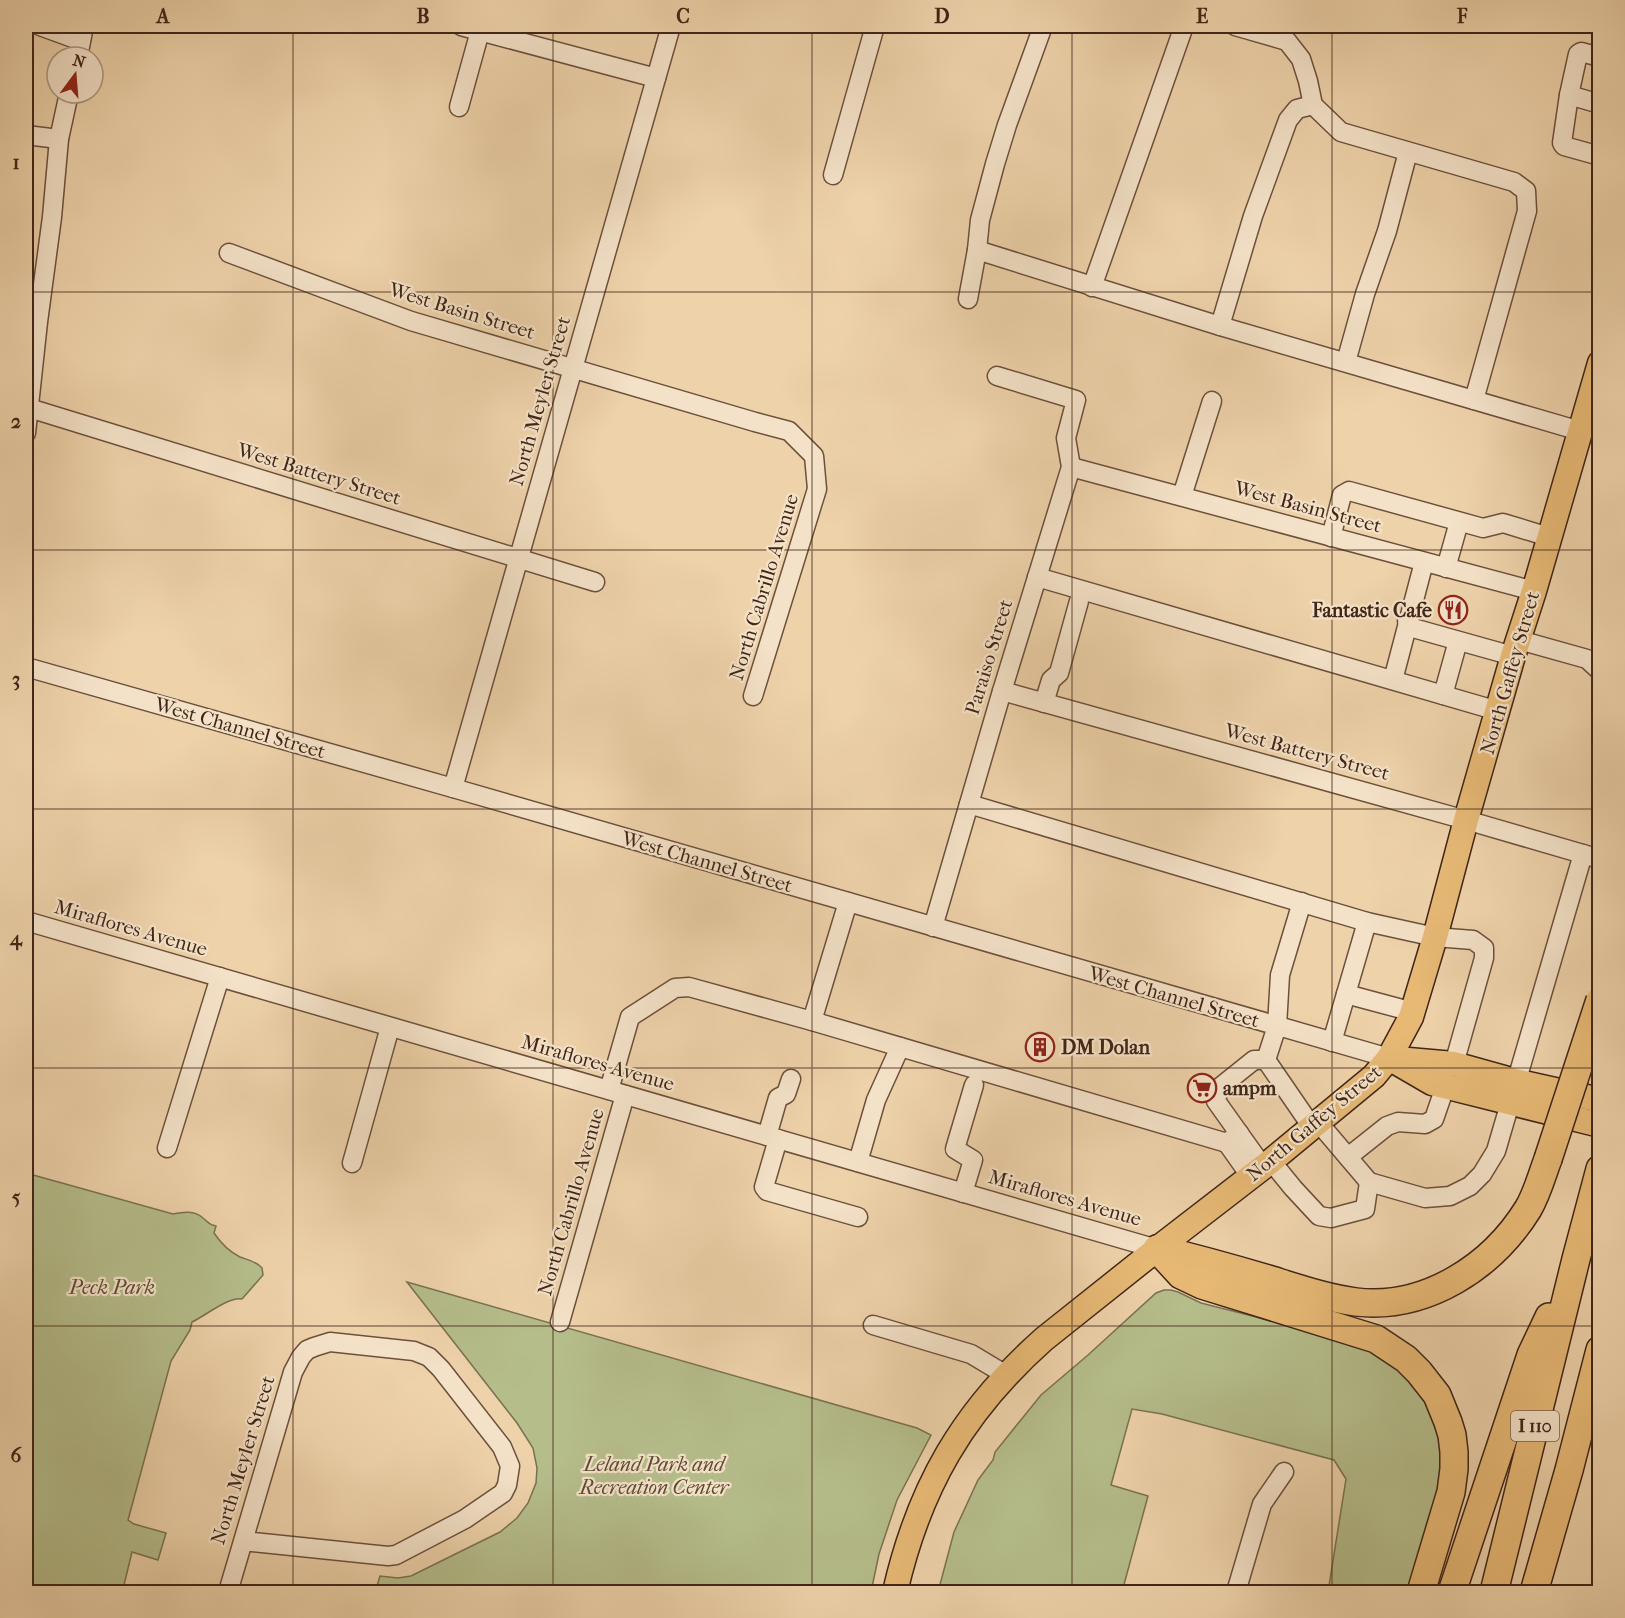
<svg xmlns="http://www.w3.org/2000/svg" width="1625" height="1618" viewBox="0 0 1625 1618" font-family="'IM FELL French Canon',serif">
  <style>
    .green { fill: #b5bd8b; stroke: #7a7152; stroke-width: 1.5 }
    .lines { fill: none; stroke-linecap: round; stroke-linejoin: round }
    .minor-casing { stroke: #6c503c; stroke-width: 21 }
    .major-casing { stroke: #402518; stroke-width: 27 }
    .highway-casing { stroke: #402518; stroke-width: 30 }
    .minor { stroke: #f4e2c8; stroke-width: 18 }
    .major { stroke: #e7b975; stroke-width: 24 }
    .highway { stroke: #e7b975; stroke-width: 27 }
    .highway-bridge-casing { stroke: #402518; stroke-width: 30; stroke-linecap: butt }
    .highway-bridge { stroke: #e7b975; stroke-width: 27 }
    .grid { fill: none; stroke: #402518; stroke-width: 1.5; stroke-opacity: 0.55 }
    .labels { text-anchor: middle; dominant-baseline: central; stroke-width: 4.5; stroke-linejoin: round; paint-order: stroke }
    .shield { fill: #f4e2c8; stroke: #765e4d; stroke-width: 1.5 }
    .shield-label { font-size: 18px; font-weight: bold; fill: #402518 }
    .street-label { font-size: 20px; fill: #402518; stroke: #f4e2c8 }
    .poi-label { font-size: 20px; font-weight: bold; fill: #402518; stroke: #f4e2c8; text-anchor: start }
    .park-label { font-size: 20px; font-style: italic; fill: #5d4b35; stroke: #f4e2c8 }
    .neatline { fill: none; stroke: #402518; stroke-width: 2 }
    .grid-label { font-size: 20px; text-anchor: middle; font-weight: bold; fill: #402518 }
  </style>
  <rect width="100%" height="100%" fill="#eed2aa"/>
  <filter id="stains"><feTurbulence type="fractalNoise" baseFrequency=".00333" numOctaves="4"/><feColorMatrix values="0 0 0 0 .2 0 0 0 0 .09 0 0 0 0 .02 0 0 0 .5 -.17"/></filter>
  <radialGradient id="worn" r=".72"><stop offset=".6" stop-color="#630" stop-opacity="0"/><stop offset="1" stop-color="#630" stop-opacity=".3"/></radialGradient>
  <!-- green -->
  <g class="green">
    <path d="M26,1173l147,41c10,-2 21,-4 30,4 5,4 6,7 13,8l-2,7c6,9 16,19 26,24 8,3 16,4 22,11l1,7 -21,24c-15,-2 -35,16 -50,23l-2,8 -19,31 -43,159 6,4 32,9 -8,27 -26,-8 -8,33 -3,3h-7l-5,4h-83z"/>
    <path d="M407,1282l510,146 14,7 -34,65 -18,54 -8,38h-496l5,-16 18,2 13,-2 89,-44 17,-14 11,-15 8,-20 1,-15 -4,-20 -16,-25z"/>
    <path d="M1164,1290h7l7,2 23,11 110,28 63,21 34,25 17,24 11,27 6,27 -2,28 -31,109h-81l18,-113 -12,-19 -172,-46 -30,-5 -21,76 37,11 -26,96h-184l16,-60 24,-52 15,-20 2,-8 46,-57 47,-40 68,-62z"/>
  </g>
  <g class="lines">
    <!-- minor casing -->
    <g class="minor-casing">
      <g id="minor">
        <path d="M40,26l41,15"/>
        <path d="M461,26l195,52"/>
        <path d="M1235,26l52,15 14,18 7,22 5,24 28,27 173,50 12,9 1,20 -53,189"/>
        <path d="M78,57l6,-31"/>
        <path d="M1569,95l9,-41 3,-2 19,5"/>
        <path d="M1600,104l-31,-9 -7,48 2,3 36,10"/>
        <path d="M459,107l21,-76"/>
        <path d="M26,135l33,4"/>
        <path d="M833,175l42,-149"/>
        <path d="M977,250l243,76 360,105"/>
        <path d="M229,253l182,68 344,101 34,9 25,25 3,33 -64,207"/>
        <path d="M1092,287l92,-261"/>
        <path d="M968,299l9,-49 3,-30 15,-56 12,-39 36,-99"/>
        <path d="M1220,326l33,-110 35,-96 9,-11 16,-4"/>
        <path d="M1346,362l19,-68 22,-63 21,-79"/>
        <path d="M29,408l566,174"/>
        <path d="M26,433l12,-111 14,-105 7,-78 10,-46"/>
        <path d="M1071,467l463,124"/>
        <path d="M1182,496l30,-95"/>
        <path d="M1331,537l11,-42 7,-4 134,37 20,-5 46,14"/>
        <path d="M1446,568l13,-46"/>
        <path d="M1037,577l461,134"/>
        <path d="M1407,621l6,7 100,28"/>
        <path d="M1519,640l68,19 13,12"/>
        <path d="M26,667l427,121 936,270"/>
        <path d="M1393,680l31,-118"/>
        <path d="M1002,691l464,129 134,39"/>
        <path d="M1443,695l15,-54"/>
        <path d="M1044,703l7,-23 8,-7 20,-72"/>
        <path d="M453,788l218,-762"/>
        <path d="M969,804l398,118 68,15 38,3 11,8v10l-30,106"/>
        <path d="M26,921l1131,328"/>
        <path d="M933,927l69,-236 69,-224 -5,-29 10,-38 -79,-24"/>
        <path d="M1346,994l67,18"/>
        <path d="M812,1021l36,-119"/>
        <path d="M1332,1042l35,-120"/>
        <path d="M1266,1060l11,-34 3,-51 22,-73"/>
        <path d="M609,1090l21,-73 45,-29 14,-1 123,34 415,122 12,-10"/>
        <path d="M1318,1122l51,60 56,16 25,-2 20,-10 12,-12 14,-23 87,-297"/>
        <path d="M767,1136l11,-38 8,-4 5,-15"/>
        <path d="M778,1139l-14,48 3,4 91,26"/>
        <path d="M1227,1143l24,34"/>
        <path d="M167,1148l53,-171"/>
        <path d="M1348,1157l39,-31 11,-4 27,2 9,-5 11,-32"/>
        <path d="M1271,1161l22,27 26,28 12,2 34,-9 4,-27"/>
        <path d="M858,1162l18,-62 24,-53"/>
        <path d="M352,1163l38,-136"/>
        <path d="M1263,1167l-47,-66 3,-13 35,-28h12l46,67"/>
        <path d="M963,1193l10,-33 -18,-11 19,-64"/>
        <path d="M560,1322l65,-227"/>
        <path d="M873,1325l98,29 35,21"/>
        <path d="M228,1592l65,-220 8,-15 6,-7 7,-3 16,-5 84,9 15,6 12,12 61,78 8,19 -3,19 -4,8 -38,26 -69,36 -8,1 -145,-15"/>
        <path d="M1236,1592l26,-88 22,-32"/>
      </g>
    </g>
    <!-- major casing -->
    <g class="major-casing">
      <g id="major">
        <path d="M1389,1058l43,25 168,42"/>
        <path d="M1397,1059l57,5 61,17 85,19"/>
        <path d="M895,1592c24,-105 68,-181 149,-253l113,-90 114,-88 103,-85 15,-18 22,-41 24,-80 31,-117 47,-164 21,-65 66,-228"/>
      </g>
    </g>
    <!-- highway casing -->
    <g class="highway-casing">
      <g id="highway">
        <path d="M1157,1249l24,26 21,10 174,54 30,20 13,13 18,23 11,27 4,13 2,17v17l-3,23 -30,100"/>
        <path d="M1157,1249c38,9 74,19 111,30 29,9 58,19 88,23 70,8 136,-35 172,-93 9,-15 14,-34 20,-50"/>
        <path d="M1452,1592l79,-237 18,-38"/>
        <path d="M1494,1592l82,-333 24,-90"/>
        <path d="M1534,1592l35,-122 31,-120"/>
      </g>
    </g>
    <!-- minor -->
    <use href="#minor" class="minor"/>
    <!-- major -->
    <use href="#major" class="major"/>
    <!-- highway -->
    <use href="#highway" class="highway"/>
    <!-- highway-bridge casing -->
    <g class="highway-bridge-casing">
      <path id="highway-bridge" d="M1548,1159l52,-159"/>
    </g>
    <!-- highway-bridge -->
    <use href="#highway-bridge" class="highway-bridge"/>
  </g>
  <!-- grid -->
  <path class="grid" d="M293,26v1566M553,26v1566M812,26v1566M1072,26v1566M1332,26v1566M26,292h1574M26,550h1574M26,809h1574M26,1068h1574M26,1326h1574"/>
  <!-- icons -->
  <defs>
    <g id="restaurant-ring" transform="scale(1.5)"><circle r="9.5" fill="#f4e2c8" stroke="#8f2418" stroke-width="1.5"/><path d="M-5-6h1v4h1v-4h1v4h1v-4h1v5L-1.5 .5V6h-2V.5L-5-1ZM5-6V6H3V1.5H1.5Q1.5-4 5-6Z" fill="#8f2418"/></g>
    <g id="building-ring" transform="scale(1.5)"><circle r="9.5" fill="#f4e2c8" stroke="#8f2418" stroke-width="1.5"/><path d="M-4-6H4V6H1V3H-1V6H-4ZM-2.5-4.3h1.7v1.8h-1.7ZM.8-4.3h1.7v1.8H.8ZM-2.5-1h1.7V.8h-1.7ZM.8-1h1.7V.8H.8Z" fill="#8f2418"/></g>
    <g id="supermarket-ring" transform="scale(1.5)"><circle r="9.5" fill="#f4e2c8" stroke="#8f2418" stroke-width="1.5"/><path d="M-6-5.5h2.5l.6 2H6L4.5 2H-2.5L-4.4-4H-6ZM-1.5 3.2a1.3 1.3 0 1 0 .1 0ZM3 3.2a1.3 1.3 0 1 0 .1 0Z" fill="#8f2418"/></g>
  </defs>
  <g fill-rule="evenodd">
    <use href="#restaurant-ring" x="1453" y="610"/>
    <use href="#building-ring" x="1040" y="1047"/>
    <use href="#supermarket-ring" x="1202" y="1088"/>
  </g>
  <g class="labels">
    <!-- shield labels -->
    <rect class="shield" x="1511" y="1411" width="48" height="30" rx="4.5"/>
    <g class="shield-label">
      <text x="1535" y="1426">I 110</text>
    </g>
    <!-- street labels -->
    <g class="street-label">
      <text transform="translate(462 311) rotate(17)">West Basin Street</text>
      <text transform="translate(540 401) rotate(-74)">North Meyler Street</text>
      <text transform="translate(319 474) rotate(17)">West Battery Street</text>
      <text transform="translate(1308 507) rotate(15)">West Basin Street</text>
      <text transform="translate(764 587) rotate(-73)">North Cabrillo Avenue</text>
      <text transform="translate(989 657) rotate(-73)">Paraiso Street</text>
      <text transform="translate(1510 673) rotate(-74)">North Gaffey Street</text>
      <text transform="translate(240 728) rotate(16)">West Channel Street</text>
      <text transform="translate(1307 752) rotate(15)">West Battery Street</text>
      <text transform="translate(707 862) rotate(16)">West Channel Street</text>
      <text transform="translate(131 928) rotate(16)">Miraflores Avenue</text>
      <text transform="translate(1174 997) rotate(16)">West Channel Street</text>
      <text transform="translate(598 1063) rotate(16)">Miraflores Avenue</text>
      <text transform="translate(1314 1123) rotate(-40)">North Gaffey Street</text>
      <text transform="translate(1065 1198) rotate(16)">Miraflores Avenue</text>
      <text transform="translate(571 1202) rotate(-74)">North Cabrillo Avenue</text>
      <text transform="translate(243 1460) rotate(-73)">North Meyler Street</text>
    </g>
    <!-- poi labels -->
    <g class="poi-label">
      <text x="1432" y="610" text-anchor="end">Fantastic Cafe</text>
      <text x="1061" y="1047">DM Dolan</text>
      <text x="1223" y="1088">ampm</text>
    </g>
    <!-- park labels -->
    <g class="park-label">
      <text x="112" y="1287">Peck Park</text>
      <text x="654" y="1464">Leland Park and<tspan x="654" dy="23">Recreation Center</tspan></text>
    </g>
  </g>
  <!-- margin -->
  <rect width="1625" height="1618" fill="none" stroke="#eed2aa" stroke-width="66"/>
  <!-- north arrow -->
  <g transform="translate(75 75) rotate(16)"><circle r="28" fill="#f4e2c8" stroke="#ac9682" stroke-width="1.5"/>
  <path d="M0-4.5L10 22L0 15L-10 22Z" fill="#8f2418"/>
  <text y="-9" font-size="16" font-weight="bold" text-anchor="middle" fill="#402518">N</text>
  </g>
  <rect x="33" y="33" width="1559" height="1552" class="neatline"/>
  <g class="grid-label">
    <text x="163" y="23">A</text>
    <text x="423" y="23">B</text>
    <text x="683" y="23">C</text>
    <text x="942" y="23">D</text>
    <text x="1202" y="23">E</text>
    <text x="1462" y="23">F</text>
    <text x="16" y="169">1</text>
    <text x="16" y="428">2</text>
    <text x="16" y="686">3</text>
    <text x="16" y="945">4</text>
    <text x="16" y="1204">5</text>
    <text x="16" y="1462">6</text>
  </g>
  <rect width="100%" height="100%" filter="url(#stains)"/>
  <rect width="100%" height="100%" fill="url(#worn)"/>
</svg>
